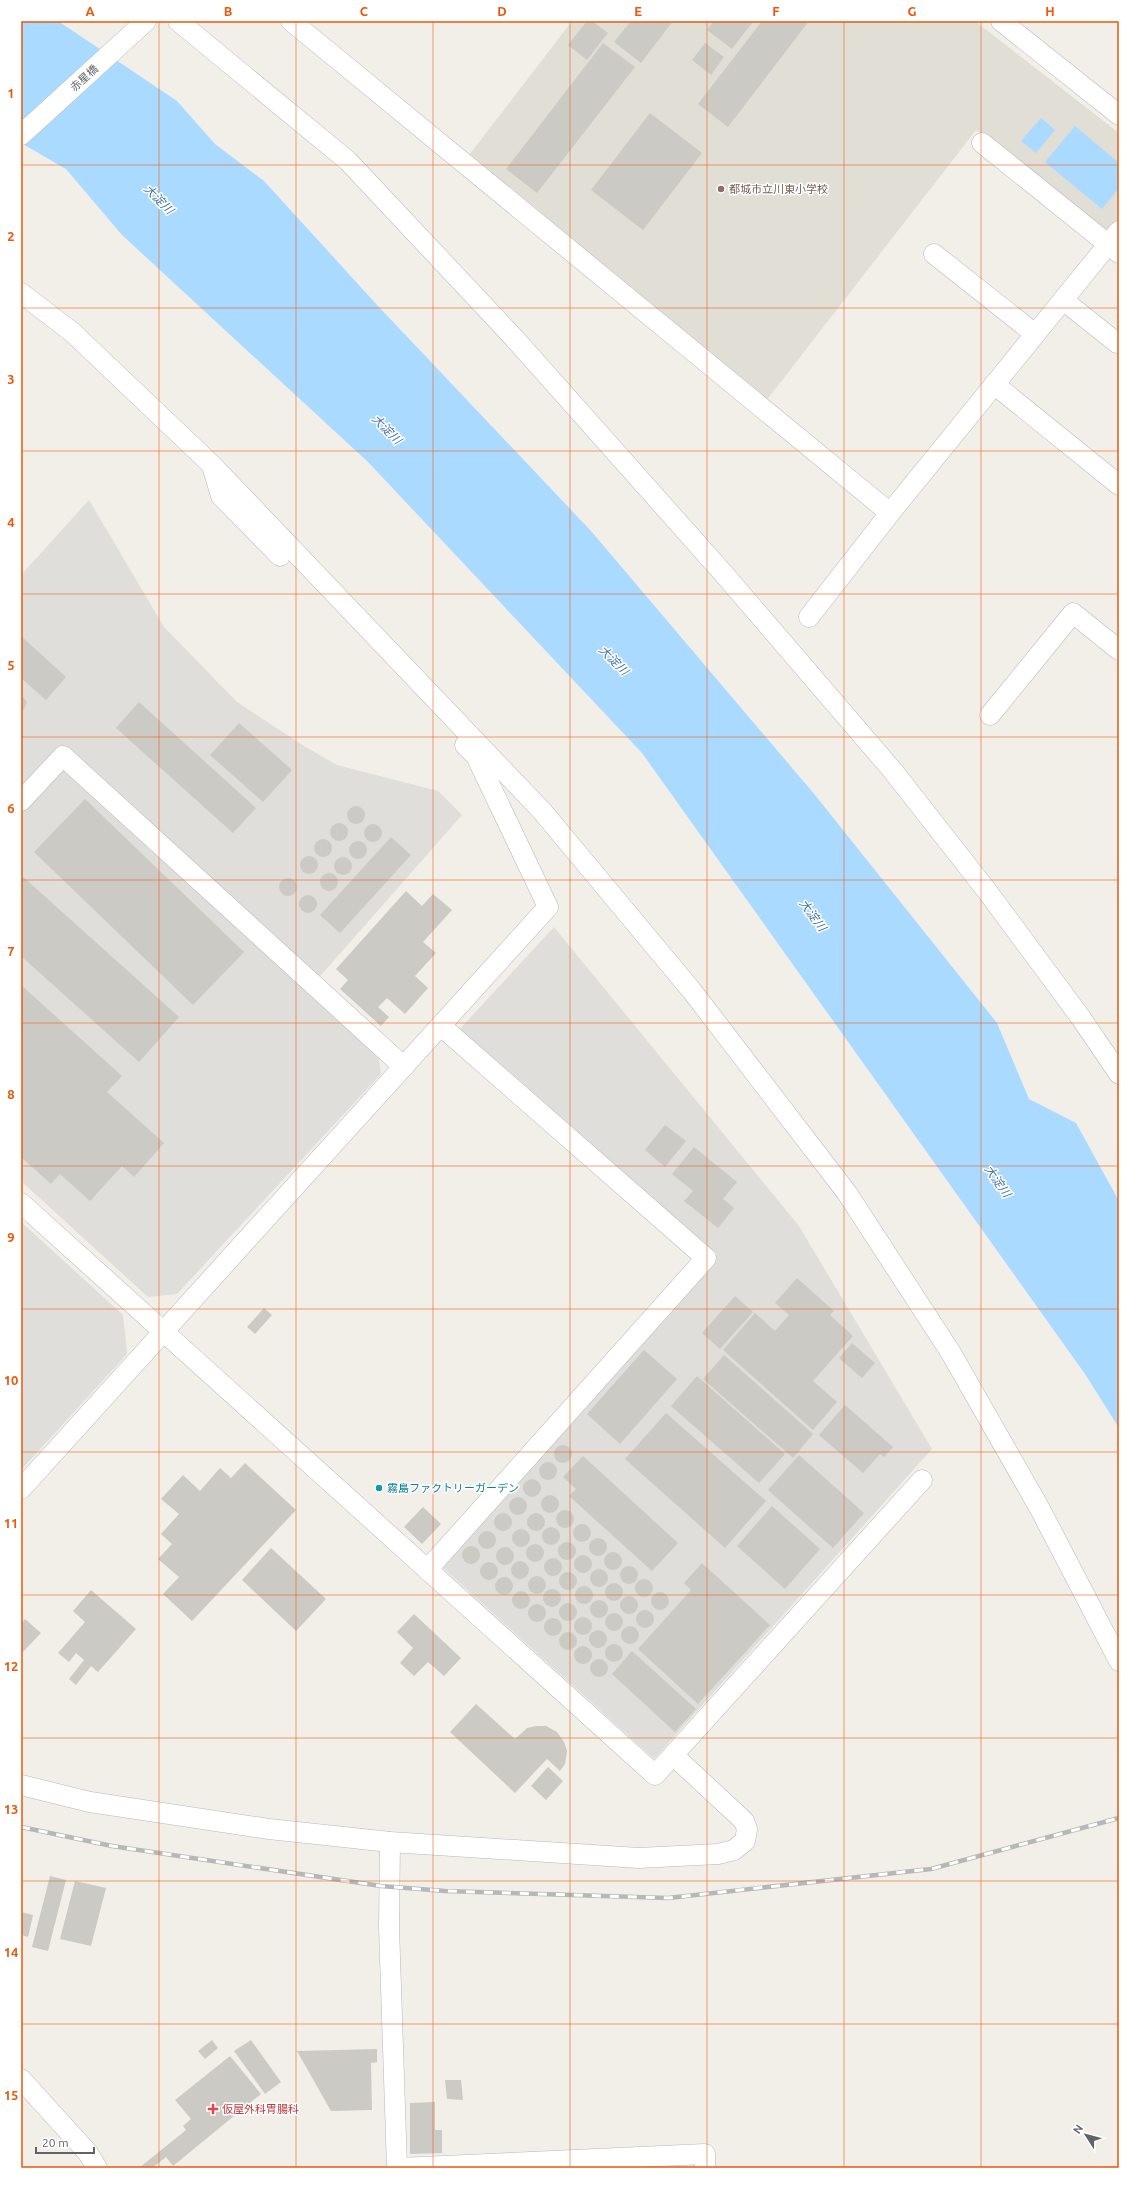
<svg xmlns="http://www.w3.org/2000/svg" width="1140" height="2189" viewBox="0 0 1140 2189" font-family="Ubuntu,'Noto Sans JP',sans-serif">
  <style>
    .industrial { fill: #e0deda }
    .education { fill: #e1ded6 }
    .water { fill: #aadaff }
    .building { fill: #cccac5 }
    .lines { fill: none; stroke-linecap: round; stroke-linejoin: round }
    .minor-casing { stroke: #b5b8bc; stroke-width: 21 }
    .minor { stroke: #fff; stroke-width: 20 }
    .rail-casing { stroke: #b6b7b8; stroke-width: 4.5 }
    .rail { stroke: #fff; stroke-width: 3; stroke-dasharray: 9; stroke-linecap: butt }
    .grid { fill: none; stroke: #e8590c; stroke-width: 1; stroke-opacity: 0.55 }
    .education-dot { fill: #8d6e63; stroke: #fff; stroke-width: 1.5 }
    .culture-dot { fill: #0f9aa8; stroke: #fff; stroke-width: 1.5 }
    .health-dot { fill: #e0444e; stroke: #fff; stroke-width: 1.5 }
    .labels { text-anchor: middle; dominant-baseline: central; stroke-width: 3; stroke-linejoin: round; paint-order: stroke }
    .street-label { font-size: 11px; fill: #5f6368; stroke: #fff }
    .education-label { font-size: 11px; fill: #785e54; stroke: #fff; text-anchor: start }
    .culture-label { font-size: 11px; fill: #0d838f; stroke: #fff; text-anchor: start }
    .health-label { font-size: 11px; fill: #be3a42; stroke: #fff; text-anchor: start }
    .water-label { font-size: 12px; font-style: italic; fill: #4174aa; stroke: #fff }
    .neatline { fill: none; stroke: #e8590c; stroke-width: 1.5 }
    .grid-label { font-size: 13px; text-anchor: middle; font-weight: bold; fill: #e8590c }
  </style>
  <rect width="100%" height="100%" fill="#f1efe8"/>
  <!-- industrial -->
  <g class="industrial">
    <path d="M89,500l75,127 73,75 67,44 33,19 101,26 24,24 -154,175 70,64 3,20 -204,220 -29,3 -127,-116v-606z"/>
    <path d="M554,927l245,299 133,223 -278,310 -212,-192 275,-313 -259,-223z"/>
    <path d="M21,1222l102,93 4,39 -106,116z"/>
  </g>
  <!-- education -->
  <path class="education" d="M572,21h403l144,112v91l-14,9 -129,-103 -210,271 -296,-247z"/>
  <!-- water -->
  <g class="water">
    <path d="M21,21h37l119,80 38,43 49,37 114,125 213,225 224,264 182,228 32,76 47,24 43,78v227l-34,-54 -443,-621 -274,-291 -246,-227 -56,-66 -45,-26z"/>
    <path d="M1041,118l14,12 -19,23 -15,-12z"/>
    <path d="M1075,126l44,37v25l-17,21 -57,-47z"/>
  </g>
  <!-- building -->
  <g class="building">
    <path d="M587,21h5l16,12 -21,27 -19,-15z"/>
    <path d="M631,21h42l-32,42 -27,-21z"/>
    <path d="M714,21h36l2,2 -20,26 -25,-19z"/>
    <path d="M762,21h47l-81,106 -30,-23z"/>
    <path d="M603,43l32,24 -98,126 -31,-24z"/>
    <path d="M705,43l19,14 -13,18 -19,-15z"/>
    <path d="M650,113l52,40 -59,77 -52,-40z"/>
    <path d="M21,636l45,41 -20,23 -25,-22z"/>
    <path d="M21,694l6,8 -3,7 -3,3z"/>
    <path d="M139,702l117,106 -23,25 -117,-105z"/>
    <path d="M239,723l53,47 -29,32 -53,-47z"/>
    <path d="M85,799l159,153 -51,53 -159,-153z"/>
    <circle cx="356" cy="815" r="9"/>
    <circle cx="339" cy="832" r="9"/>
    <circle cx="373" cy="833" r="9"/>
    <path d="M391,837l20,18 -71,78 -20,-18z"/>
    <circle cx="323" cy="848" r="9"/>
    <circle cx="358" cy="850" r="9"/>
    <circle cx="309" cy="865" r="9"/>
    <circle cx="343" cy="866" r="9"/>
    <circle cx="329" cy="882" r="9"/>
    <path d="M21,875l158,142 -40,45 -118,-106z"/>
    <circle cx="288" cy="887" r="9"/>
    <path d="M406,891l16,15 11,-12 19,16 -29,32 13,11 -21,23 13,12 -23,26 -18,-16 -9,9 11,10 -8,9 -41,-37 8,-9 -12,-11z"/>
    <circle cx="308" cy="904" r="9"/>
    <path d="M21,985l101,91 -15,16 57,51 -30,34 -12,-11 -32,35 -30,-27 -9,10 -30,-27z"/>
    <path d="M665,1125l21,16 -21,26 -20,-17z"/>
    <path d="M694,1147l43,35 -14,17 11,9 -16,20 -34,-27 9,-10 -21,-17z"/>
    <path d="M797,1278l37,33 -4,4 23,21 -40,45 24,21 -24,28 -90,-80 32,-37 20,18 14,-16 -14,-12z"/>
    <path d="M735,1296l18,16 -33,37 -18,-16z"/>
    <path d="M264,1308l8,7 -17,19 -8,-7z"/>
    <path d="M852,1343l23,20 -13,15 -23,-20z"/>
    <path d="M644,1350l33,29 -57,65 -33,-30z"/>
    <path d="M724,1355l89,79 -20,24 -90,-79z"/>
    <path d="M697,1376l88,78 -26,29 -88,-77z"/>
    <path d="M845,1405l48,42 -9,10 -4,-3 -17,19 -44,-38z"/>
    <path d="M666,1413l100,88 -41,47 -100,-89z"/>
    <circle cx="563" cy="1454" r="9"/>
    <path d="M799,1455l65,58 -31,35 -65,-58z"/>
    <path d="M583,1456l95,87 -26,28 -83,-75 7,-7 -13,-12z"/>
    <circle cx="548" cy="1471" r="9"/>
    <path d="M245,1463l51,47 -104,111 -29,-27 16,-17 -21,-18 14,-15 -11,-10 18,-20 -18,-15 22,-24 17,16 20,-23 11,10z"/>
    <circle cx="532" cy="1488" r="9"/>
    <circle cx="550" cy="1504" r="9"/>
    <circle cx="518" cy="1506" r="9"/>
    <path d="M772,1506l48,43 -35,40 -48,-43z"/>
    <path d="M423,1507l18,17 -19,20 -18,-17z"/>
    <circle cx="565" cy="1519" r="9"/>
    <circle cx="503" cy="1522" r="9"/>
    <circle cx="536" cy="1522" r="9"/>
    <circle cx="582" cy="1533" r="9"/>
    <circle cx="551" cy="1536" r="9"/>
    <circle cx="521" cy="1538" r="9"/>
    <circle cx="487" cy="1540" r="9"/>
    <circle cx="598" cy="1547" r="9"/>
    <circle cx="567" cy="1551" r="9"/>
    <circle cx="535" cy="1553" r="9"/>
    <circle cx="471" cy="1555" r="9"/>
    <circle cx="505" cy="1556" r="9"/>
    <path d="M271,1548l55,51 -30,32 -54,-51z"/>
    <circle cx="613" cy="1561" r="9"/>
    <circle cx="583" cy="1564" r="9"/>
    <circle cx="553" cy="1567" r="9"/>
    <circle cx="520" cy="1570" r="9"/>
    <circle cx="489" cy="1571" r="9"/>
    <path d="M702,1563l68,62 -72,79 -60,-55 53,-59 -7,-7z"/>
    <circle cx="629" cy="1575" r="9"/>
    <circle cx="599" cy="1578" r="9"/>
    <circle cx="568" cy="1581" r="9"/>
    <circle cx="537" cy="1585" r="9"/>
    <circle cx="504" cy="1586" r="9"/>
    <circle cx="644" cy="1588" r="9"/>
    <circle cx="614" cy="1592" r="9"/>
    <circle cx="584" cy="1595" r="9"/>
    <circle cx="552" cy="1598" r="9"/>
    <path d="M91,1590l45,39 -38,43 -7,-6 -15,19 -7,-6 15,-19 -8,-7 -7,9 -11,-9 27,-31 -12,-11z"/>
    <circle cx="521" cy="1600" r="9"/>
    <circle cx="660" cy="1601" r="9"/>
    <circle cx="629" cy="1605" r="9"/>
    <circle cx="599" cy="1609" r="9"/>
    <circle cx="568" cy="1612" r="9"/>
    <circle cx="537" cy="1613" r="9"/>
    <circle cx="645" cy="1619" r="9"/>
    <circle cx="614" cy="1622" r="9"/>
    <path d="M414,1614l47,44 -17,18 -16,-14 -14,14 -14,-13 13,-15 -16,-16z"/>
    <circle cx="583" cy="1626" r="9"/>
    <circle cx="553" cy="1627" r="9"/>
    <path d="M25,1619l16,14 -20,21v-30z"/>
    <circle cx="630" cy="1635" r="9"/>
    <circle cx="598" cy="1639" r="9"/>
    <circle cx="568" cy="1641" r="9"/>
    <circle cx="614" cy="1653" r="9"/>
    <circle cx="583" cy="1655" r="9"/>
    <path d="M632,1651l64,58 -21,23 -63,-58z"/>
    <circle cx="599" cy="1668" r="9"/>
    <path d="M476,1704l39,35 12,-11 9,-2h10l11,6 7,10 3,9 -2,13 -5,7 -13,-12 -32,34 -65,-61z"/>
    <path d="M548,1767l15,14 -17,19 -15,-14z"/>
    <path d="M50,1876l16,4 -18,71 -16,-4z"/>
    <path d="M75,1881l31,7 -15,58 -31,-7z"/>
    <path d="M21,1912l12,3 -5,22 -7,-2z"/>
    <path d="M212,2040l6,8 -13,11 -7,-8z"/>
    <path d="M251,2040l30,42 -16,12 -31,-43z"/>
    <path d="M377,2049v13l-6,1 1,47 -41,1 -34,-60z"/>
    <path d="M230,2056l31,38 -88,72 -7,-9 -14,11h-13l47,-38 -3,-4 8,-7 -16,-19z"/>
    <path d="M445,2080h16l2,20 -16,-1z"/>
    <path d="M435,2102v28h7v23l-32,1v-51z"/>
    <path d="M1119,2166v2h-24v-1z"/>
  </g>
  <g class="lines">
    <!-- minor casing -->
    <g class="minor-casing">
      <g id="minor">
        <path d="M178,21l170,140 167,178 208,234 170,198 94,120 94,127 38,56"/>
        <path d="M291,21l599,492"/>
        <path d="M1001,21l118,94"/>
        <path d="M21,135l125,-114"/>
        <path d="M982,143l137,110"/>
        <path d="M934,254l101,80"/>
        <path d="M21,293l51,39 140,133 330,346 150,180 155,202 104,160 89,156 79,152"/>
        <path d="M1063,300l54,43"/>
        <path d="M994,384l125,101"/>
        <path d="M213,469l8,27 59,60"/>
        <path d="M809,617l81,-104 229,-282"/>
        <path d="M990,715l83,-102 46,37"/>
        <path d="M21,801l42,-45 341,311"/>
        <path d="M21,1203l634,572 267,-295"/>
        <path d="M21,1489l527,-582 -72,-151 -11,-11"/>
        <path d="M427,1570l279,-312 -265,-232"/>
        <path d="M21,1785l69,17 179,27 121,13 249,16 79,-4 16,-4 11,-9 2,-12 -3,-8 -71,-66"/>
        <path d="M390,1842l-1,85 8,241"/>
        <path d="M21,2079l67,74 9,15"/>
        <path d="M399,2168l306,-14v14"/>
      </g>
    </g>
    <!-- minor -->
    <use href="#minor" class="minor"/>
    <!-- rail casing -->
    <g class="rail-casing">
      <path id="rail" d="M21,1827l91,19 269,40 64,5 223,7 263,-29 188,-51"/>
    </g>
    <!-- rail -->
    <use href="#rail" class="rail"/>
  </g>
  <!-- grid -->
  <path class="grid" d="M159,21v2147M296,21v2147M433,21v2147M570,21v2147M707,21v2147M844,21v2147M981,21v2147M21,165h1098M21,308h1098M21,451h1098M21,594h1098M21,737h1098M21,880h1098M21,1023h1098M21,1166h1098M21,1309h1098M21,1452h1098M21,1595h1098M21,1738h1098M21,1881h1098M21,2024h1098"/>
  <!-- markers -->
  <circle class="education-dot" cx="721" cy="189" r="4"/>
  <circle class="culture-dot" cx="379" cy="1488" r="4"/>
  <path class="health-dot" d="M211 2103h4v4h4v4h-4v4h-4v-4h-4v-4h4z"/>
  <g class="labels">
    <!-- street labels -->
    <g class="street-label">
      <text transform="translate(84 78) rotate(-42)">赤星橋</text>
    </g>
    <!-- education labels -->
    <g class="education-label">
      <text x="729" y="189">都城市立川東小学校</text>
    </g>
    <!-- culture labels -->
    <g class="culture-label">
      <text x="387" y="1488">霧島ファクトリーガーデン</text>
    </g>
    <!-- health labels -->
    <g class="health-label">
      <text x="222" y="2109">仮屋外科胃腸科</text>
    </g>
    <!-- water labels -->
    <g class="water-label">
      <text transform="translate(159 199) rotate(45)">大淀川</text>
      <text transform="translate(387 429) rotate(45)">大淀川</text>
      <text transform="translate(614 660) rotate(45)">大淀川</text>
      <text transform="translate(813 915) rotate(54)">大淀川</text>
      <text transform="translate(998 1181) rotate(55)">大淀川</text>
    </g>
  </g>
  <!-- border -->
  <rect width="1140" height="2189" fill="none" stroke="#ffffff" stroke-width="44"/>
  <!-- north arrow -->
  <g transform="translate(1086 2135) rotate(306)" stroke="#ffffff" stroke-width="3" paint-order="stroke">
  <path d="M0-3L7 15L0 10L-7 15Z" fill="#5f6368"/>
  <text y="-6" font-size="11" font-weight="bold" text-anchor="middle" fill="#5f6368">N</text>
  </g>
  <!-- scale -->
  <path d="M36 2147v6h58v-6" fill="none" stroke="#5f6368" stroke-width="2"/>
  <text x="42" y="2147" font-size="12" fill="#5f6368" stroke="#ffffff" stroke-width="3" paint-order="stroke">20 m</text>
  <rect x="22" y="22" width="1096" height="2145" class="neatline"/>
  <g class="grid-label">
    <text x="90" y="16">A</text>
    <text x="228" y="16">B</text>
    <text x="364" y="16">C</text>
    <text x="502" y="16">D</text>
    <text x="638" y="16">E</text>
    <text x="776" y="16">F</text>
    <text x="912" y="16">G</text>
    <text x="1050" y="16">H</text>
    <text x="11" y="98">1</text>
    <text x="11" y="241">2</text>
    <text x="11" y="384">3</text>
    <text x="11" y="527">4</text>
    <text x="11" y="670">5</text>
    <text x="11" y="813">6</text>
    <text x="11" y="956">7</text>
    <text x="11" y="1099">8</text>
    <text x="11" y="1242">9</text>
    <text x="11" y="1385">10</text>
    <text x="11" y="1528">11</text>
    <text x="11" y="1671">12</text>
    <text x="11" y="1814">13</text>
    <text x="11" y="1957">14</text>
    <text x="11" y="2100">15</text>
  </g>
</svg>
